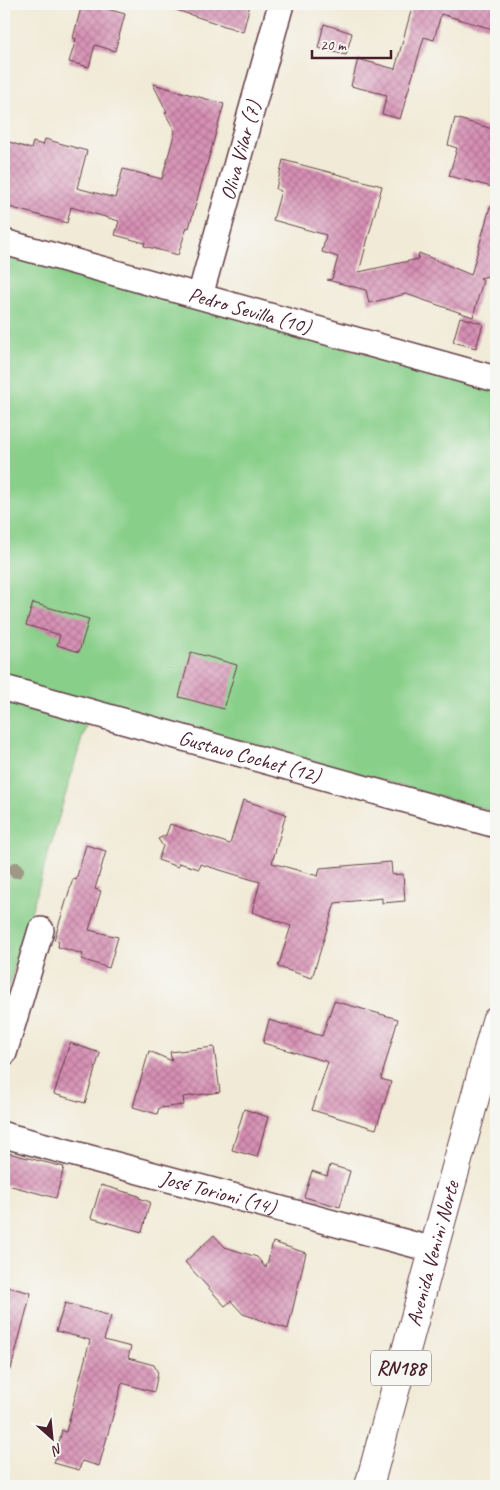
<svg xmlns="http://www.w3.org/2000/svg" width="500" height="1490" viewBox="0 0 500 1490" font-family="Caveat,sans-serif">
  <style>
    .green { fill: #88cf89; stroke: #69775a }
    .building { fill: url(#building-cross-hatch) }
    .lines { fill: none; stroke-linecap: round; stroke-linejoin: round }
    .minor-casing { stroke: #633d45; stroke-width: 28 }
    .trunk-casing { stroke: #633d45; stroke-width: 30 }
    .minor { stroke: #fff; stroke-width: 25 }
    .trunk { stroke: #fff; stroke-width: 28 }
    .tree { fill: #a09887 }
    .labels { text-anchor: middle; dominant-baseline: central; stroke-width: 5; stroke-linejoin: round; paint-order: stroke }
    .shield { fill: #f6f6f2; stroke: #7e6067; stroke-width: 1 }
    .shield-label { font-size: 20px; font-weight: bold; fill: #4a1f2b }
    .street-label { font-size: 21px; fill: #4a1f2b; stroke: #f6f6f2 }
  </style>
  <defs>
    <pattern id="building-cross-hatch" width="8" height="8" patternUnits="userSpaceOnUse" patternTransform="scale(1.25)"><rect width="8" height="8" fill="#d68fb4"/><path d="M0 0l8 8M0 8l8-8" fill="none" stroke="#b07493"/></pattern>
  </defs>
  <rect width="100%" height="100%" fill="#f6f6f2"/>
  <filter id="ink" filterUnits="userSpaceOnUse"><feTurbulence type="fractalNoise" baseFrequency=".02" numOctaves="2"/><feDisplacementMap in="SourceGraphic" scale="10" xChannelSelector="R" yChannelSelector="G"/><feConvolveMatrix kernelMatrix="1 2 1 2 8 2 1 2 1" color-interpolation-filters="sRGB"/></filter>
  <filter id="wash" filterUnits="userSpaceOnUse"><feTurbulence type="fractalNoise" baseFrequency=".0096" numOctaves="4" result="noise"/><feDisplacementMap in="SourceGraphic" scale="20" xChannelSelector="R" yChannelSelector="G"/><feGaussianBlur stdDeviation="1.12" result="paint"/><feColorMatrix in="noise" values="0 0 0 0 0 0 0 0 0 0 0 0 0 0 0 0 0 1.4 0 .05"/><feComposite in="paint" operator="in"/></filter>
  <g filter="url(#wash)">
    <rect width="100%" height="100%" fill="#f1ead6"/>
    <!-- green -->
    <path class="green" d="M4,253l492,137v422l-403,-111 -89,303z"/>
    <g id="blocks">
      <!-- building -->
      <g class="building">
        <path d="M82,4h7l36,10 -10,37 -20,-6 -6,22 -20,-5 7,-23 -3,-1z"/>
        <path d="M170,4h80l-7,28 -73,-24z"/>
        <path d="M413,4h83v26l-55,-16 -7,26 -10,-3 -24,82 -18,-5 5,-19 -36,-9 7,-27 37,10z"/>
        <path d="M324,24l28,9 -6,22 -28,-7z"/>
        <path d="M153,84l71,20 -35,124 -2,-1 -9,28 -34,-9 1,-3 -30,-8 4,-14 -48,-14 -4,16 -58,-16 1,-5 -6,-2v-39l5,-19 22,7 2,-7 10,3 2,-6 42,12 -10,37 38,10 8,-29 39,10 13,-48 -10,-18 2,-1z"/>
        <path d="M455,118l41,12v58l-47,-12 8,-28 -9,-3z"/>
        <path d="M283,160l99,26 -23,86 59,-13 1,-6 52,22 19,-68 6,1v54l-3,13 -13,3 3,2 -10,37 -67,-23 -37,9 -3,-13 -39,-10 5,-1 6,-22 -16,-5 4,-17 -53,-15 8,-29 -5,-2z"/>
        <path d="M460,317l23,7 -7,24 -23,-6z"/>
        <path d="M33,603l56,16 -10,33 -22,-7 3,-10 -34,-10z"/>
        <path d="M191,652l46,13 -13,44 -45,-12z"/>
        <path d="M243,800l43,14 -14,49 46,13 2,-8 71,-6 1,13 11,-1 2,27 -23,2v-5l-47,5 -23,75 -34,-11 13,-41 -39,-14 8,-30 -60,-18 -1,5 -20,-6 -1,4 -20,-7 5,-14 -5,-7 8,-4 4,-11 60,20z"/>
        <path d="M86,845l20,6 -11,38 6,2 -12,39 29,7 -9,31 -28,-9 2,-5 -25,-7 1,-6 -5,-1 19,-61 3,1z"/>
        <path d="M334,1001l64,18 -17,60 10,3 -15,47 -64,-19 16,-48 -65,-19 6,-23 53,16z"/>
        <path d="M70,1043l30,10 -15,50 -31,-9z"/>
        <path d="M214,1047l6,45 -37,5 1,8 -25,3 -2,6 -24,-7 16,-56 23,10 -2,-9z"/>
        <path d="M244,1109l24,8 -11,40 -25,-7z"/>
        <path d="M4,1152l60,15 -8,31 -52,-14z"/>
        <path d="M330,1165l20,6 -10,36 -36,-10 8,-26 15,5z"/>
        <path d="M101,1185l38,11v2l11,4 -8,30 -51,-14z"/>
        <path d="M214,1235l11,12 32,10 9,11 7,-26 33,11 -18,76 -45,-15 -12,-13 -6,5 -40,-44z"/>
        <path d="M4,1286l27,7 -20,76 -7,-1z"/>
        <path d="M65,1303l46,13 -7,24 27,7 -3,11 26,7 4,8 -4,19 -32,-9 -23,83 -17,-5 -3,9 -25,-7 8,-33 4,2 24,-92 -34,-9z"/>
      </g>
    </g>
  </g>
  <g filter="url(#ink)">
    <use href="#blocks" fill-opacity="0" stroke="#633d45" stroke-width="1"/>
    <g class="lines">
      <!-- minor casing -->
      <g class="minor-casing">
        <g id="minor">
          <path id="s1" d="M4,242l492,137"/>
          <path id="s2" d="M200,296l81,-292"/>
          <path id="s3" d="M4,688l492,137"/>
          <path d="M4,1053l37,-123"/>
          <path id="s4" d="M4,1135l430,115"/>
        </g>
      </g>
      <!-- trunk casing -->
      <g class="trunk-casing">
        <g id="trunk">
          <path id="s5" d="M369,1486l127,-465"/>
        </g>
      </g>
      <!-- minor -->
      <use href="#minor" class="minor"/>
      <!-- trunk -->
      <use href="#trunk" class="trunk"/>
    </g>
    <!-- trees -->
    <circle class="tree" cx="16" cy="870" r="8"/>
  </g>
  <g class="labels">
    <!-- shield labels -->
    <rect class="shield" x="371" y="1350.5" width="60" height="35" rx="4"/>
    <g class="shield-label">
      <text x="401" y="1368">RN188</text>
    </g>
    <!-- street labels -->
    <g class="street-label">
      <text stroke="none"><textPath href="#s2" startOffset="151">Oliva Vilar (7)</textPath></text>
      <text stroke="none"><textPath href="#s1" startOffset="255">Pedro Sevilla (10)</textPath></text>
      <text stroke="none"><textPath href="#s3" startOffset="255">Gustavo Cochet (12)</textPath></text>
      <text stroke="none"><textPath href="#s4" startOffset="222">José Torioni (14)</textPath></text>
      <text stroke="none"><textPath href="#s5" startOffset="241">Avenida Venini Norte</textPath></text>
    </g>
  </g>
  <!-- margin -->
  <rect width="500" height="1490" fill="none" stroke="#f6f6f2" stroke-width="20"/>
  <!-- north arrow -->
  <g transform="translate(52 1438) rotate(153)" stroke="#f6f6f2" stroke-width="4" paint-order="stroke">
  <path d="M0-4L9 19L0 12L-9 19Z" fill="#4a1f2b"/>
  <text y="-8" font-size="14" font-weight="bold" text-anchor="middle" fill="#4a1f2b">N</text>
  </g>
  <!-- scale -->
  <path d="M312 50v8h79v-8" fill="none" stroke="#4a1f2b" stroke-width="2.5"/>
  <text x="320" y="50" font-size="15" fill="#4a1f2b" stroke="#f6f6f2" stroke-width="4" paint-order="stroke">20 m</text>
</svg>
